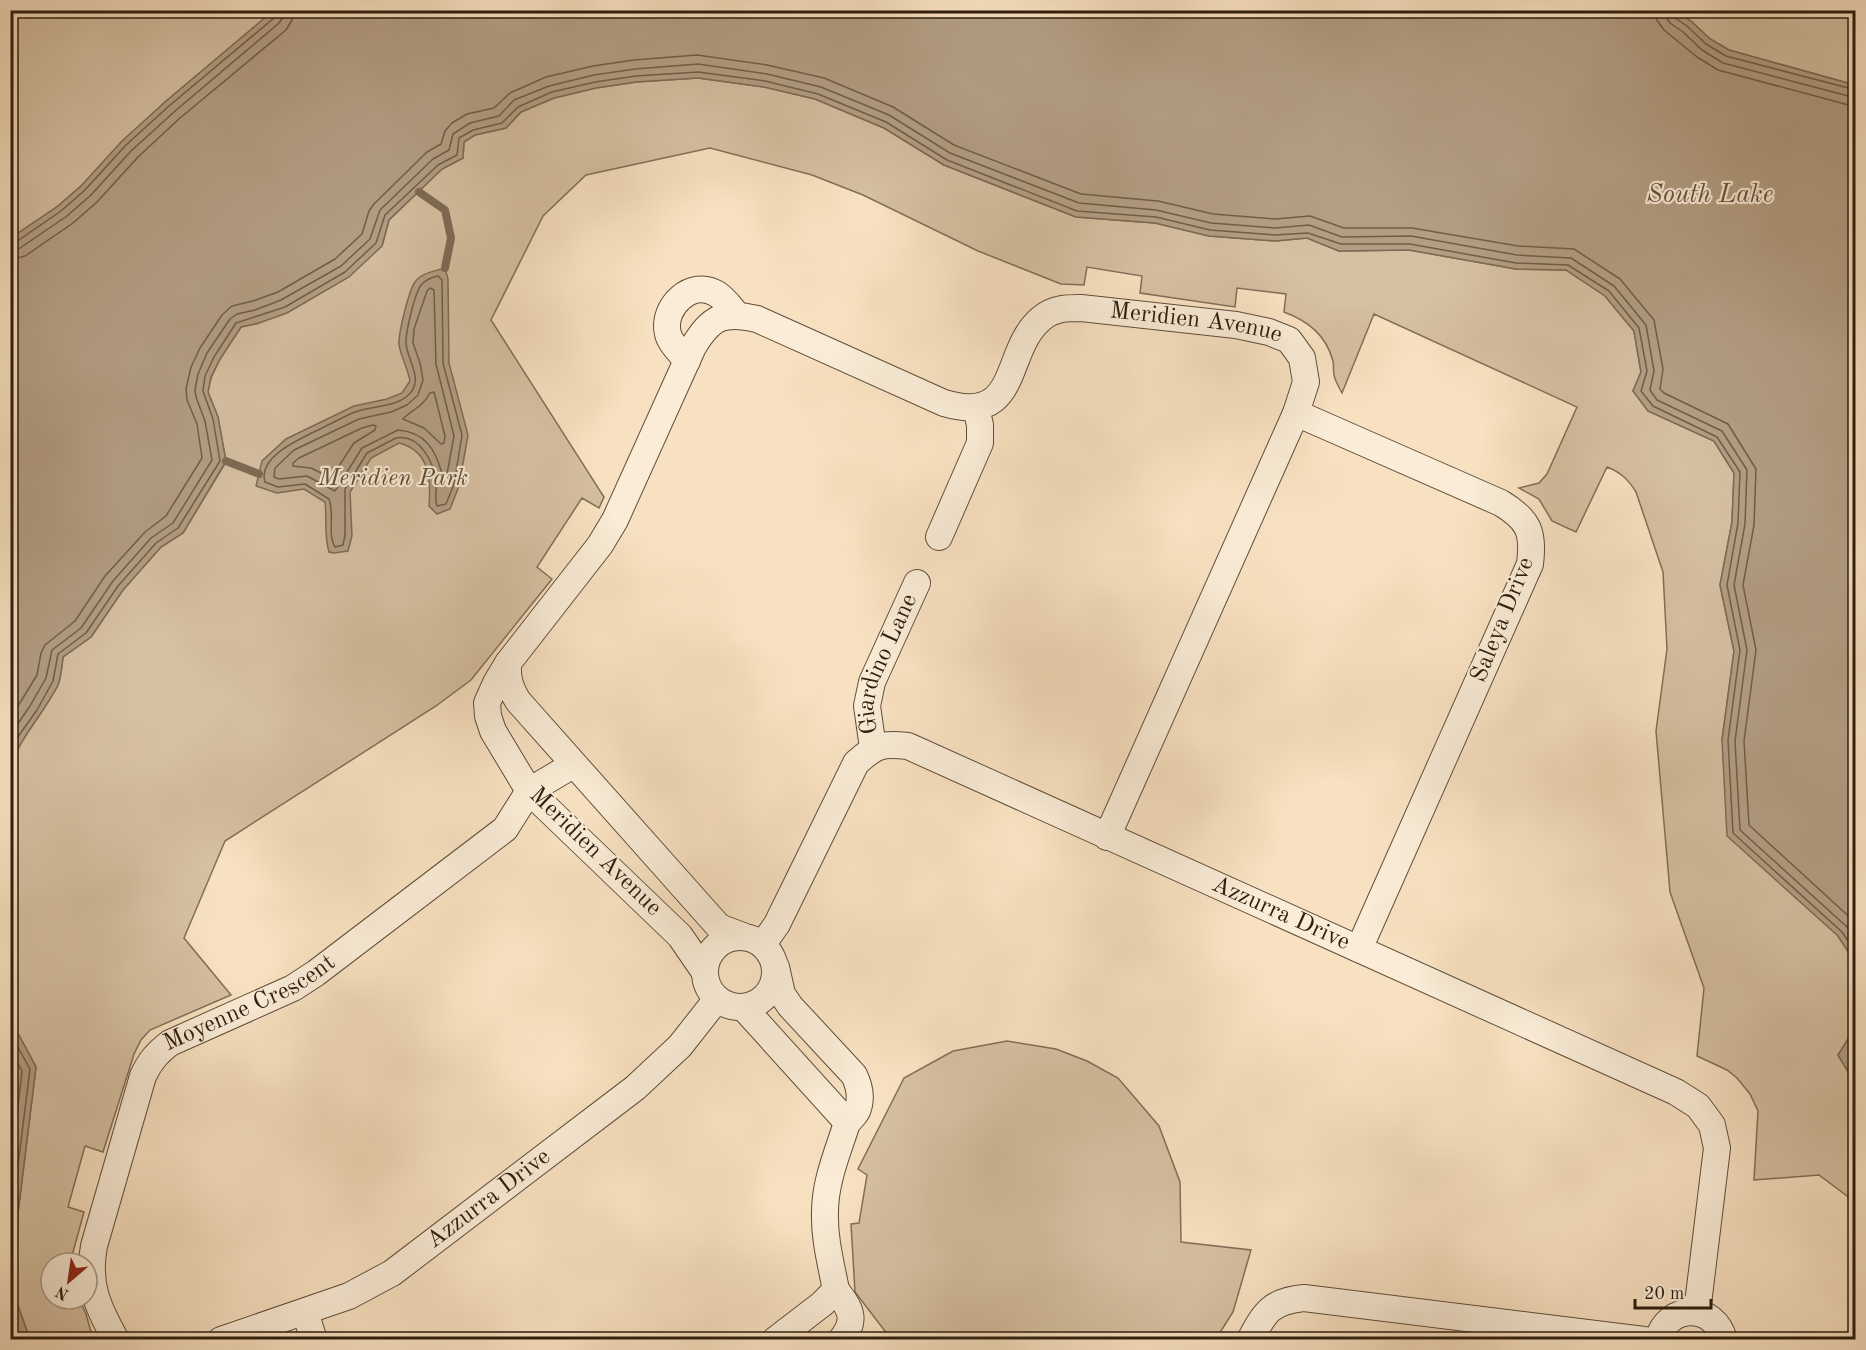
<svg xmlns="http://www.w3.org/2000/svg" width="1866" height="1350" viewBox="0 0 1866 1350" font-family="'Old Standard TT',serif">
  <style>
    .green { fill: #d6c0a2; stroke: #826e58; stroke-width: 1.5 }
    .water { fill: #b39e84; stroke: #7e6a54; stroke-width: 1.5 }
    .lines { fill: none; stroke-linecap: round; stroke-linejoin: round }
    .shore { stroke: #705e48; stroke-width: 1.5 }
    .stream { stroke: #7e6a54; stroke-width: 8 }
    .minor-casing { stroke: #604e3a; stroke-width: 28 }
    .minor { stroke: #faecd7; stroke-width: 26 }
    .labels { text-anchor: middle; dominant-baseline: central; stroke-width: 4.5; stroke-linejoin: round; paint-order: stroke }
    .street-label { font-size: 24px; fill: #2e1d0d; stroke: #faecd7 }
    .park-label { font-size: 24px; font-style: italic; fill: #604e3a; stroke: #faecd7 }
    .water-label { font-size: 26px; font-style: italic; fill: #63513d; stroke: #faecd7 }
  </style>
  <rect width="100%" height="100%" fill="#f8e1c1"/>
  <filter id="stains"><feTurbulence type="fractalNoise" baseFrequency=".00333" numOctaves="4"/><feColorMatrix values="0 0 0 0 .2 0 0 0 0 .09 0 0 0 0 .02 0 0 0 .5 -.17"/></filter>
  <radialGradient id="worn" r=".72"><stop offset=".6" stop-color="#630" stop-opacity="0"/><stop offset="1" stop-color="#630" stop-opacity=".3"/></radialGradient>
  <!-- green -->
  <g class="green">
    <path d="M16,11h258l-109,91 -84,84 -23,20 -47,32 -1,-215z"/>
    <path d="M1675,11h180v74l-126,-35 -19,-11 -19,-18z"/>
    <path d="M698,78l66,9 51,12 69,29 60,37 132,52 79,6 54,13 66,5 32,-3 32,13 70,-1 107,19 50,1 39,26 29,35 7,41 -8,19 15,20 66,30 20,32 -2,49 -12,63 14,66 -12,89 116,196 17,26v66l-17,27 17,28v119l-36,-27 -65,5 4,-69 -8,-17 -13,-16 -10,-8 -30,-14 7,-68 -34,-96 -14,-161 11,-82 -4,-77 -27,-80c-8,-13 -16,-20 -29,-25l-31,65 -24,-11 -13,-22 -20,-11 20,-5 8,-9 30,-67 -203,-93 -32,79c-3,-6 -7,-12 -8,-18 -1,-5 0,-10 -1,-14 -7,-26 -25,-40 -49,-49l2,-18 -49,-6 -2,19 -95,-14 2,-17 -55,-9 -3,18 -23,-1 -83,-33 -115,-56 -51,-20 -102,-27 -124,27 -43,41 -52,104 113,177 -5,11 -17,-10 -45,69 15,12 -81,101 -35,26 -211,135 -41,97 47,57 -81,35 -9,10 -7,14 -31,98 -18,-6 -17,61 16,5 -14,51h-19v36h28l7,15 7,25h-63l-15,-41 3,-85 18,-146 -22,-41 -3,-2 -1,-259c11,-29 34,-52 48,-80 3,-8 4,-19 5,-28l28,-20 32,-47 38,-43 22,-14 43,-71 -8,-45 -10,-25 3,-14 9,-19 21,-32 18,-4 123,-77 7,-26 53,-51 21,-11 1,-16 11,-7 31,-7 15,-16 33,-14 42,-10 40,-6z"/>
    <path d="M1007,1041l49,8 31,12 31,17 41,48 21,56 1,60 70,8 -18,62 -17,27h-325l-36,-47 -4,-68 8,-1 8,-48 -9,-6 46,-91 49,-27z"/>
  </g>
  <!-- water -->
  <g class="water">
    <path d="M274,10l1401,1 16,10 19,18 19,11 126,35v877l-17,-26 -111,-100 -5,-96 12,-89 -14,-66 12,-63 2,-49 -20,-32 -66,-30 -15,-20 8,-19 -7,-41 -29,-35 -39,-26 -50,-1 -107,-19 -70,1 -32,-13 -32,3 -66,-5 -54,-13 -79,-6 -132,-52 -60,-37 -69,-29 -51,-12 -66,-9 -62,4 -40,6 -42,10 -33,14 -15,16 -31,7 -11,7 -1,16 -21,11 -53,51 -7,26 -33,31 -62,36 -28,10 -18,4 -21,32 -9,18 -3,15 10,25 8,44 -43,72 -22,14 -38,43 -32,47 -28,20c-1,9 -2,20 -5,28 -14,28 -37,51 -47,80v-527l47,-32 23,-20 41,-45 43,-39z"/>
    <path d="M445,268l3,11 1,84 19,72 -9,51 -9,23 -13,5 -8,-8c2,-27 1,-55 -30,-63l-28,15 -21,34 2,44 -4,15 -14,2 -5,-1c-5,-16 -2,-32 -4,-50l-21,-13 -27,4 -21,-7 6,-25 24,-22 68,-33 33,-7 15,-6 8,-12c-2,-12 -9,-24 -11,-36 -1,-11 10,-55 16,-63 6,-9 20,-11 30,-14z"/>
    <path d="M10,1024l4,2 22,41 -18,146 -3,85 15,41h-19z"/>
    <path d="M1855,1028v55l-17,-28z"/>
  </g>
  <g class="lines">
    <!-- shore -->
    <g class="shore">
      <path d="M1656,10l1,10 7,10 33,27 21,13 138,37"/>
      <path d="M1665,10l1,7 4,6 13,9 19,18 21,13 133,35"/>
      <path d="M1673,10l2,8 12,8 19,18 20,12 130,34"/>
      <path d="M10,243l6,-1 45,-31 24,-21 41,-45 43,-39 105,-88 3,-8"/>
      <path d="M10,251l10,-3 47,-32 24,-21 40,-44 43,-39 105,-89 4,-6 1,-7"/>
      <path d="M10,260l15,-4 48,-33 24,-21 41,-45 42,-39 106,-88 6,-10 1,-10"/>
      <path d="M438,276l4,4 1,83 19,72 -8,49 -8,20 -9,2c-3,-7 0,-15 -1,-23 -2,-21 -16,-49 -40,-45l-29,15 -22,36v46l-2,10 -8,2c-8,-13 0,-33 -6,-48l-24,-15 -27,3 -13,-5c-8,-27 40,-45 59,-55 11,-5 22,-12 34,-16 15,-5 35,-4 48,-14 21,-16 0,-37 0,-55 0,-11 9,-51 16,-58 4,-4 11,-7 16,-8z"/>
      <path d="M430,288l4,2 2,74 18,72 -7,38h-5c-6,-24 -17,-42 -44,-44l-36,18 -27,43 -28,-15 -28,3 -5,-2 1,-9 19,-18 65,-31 32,-7 16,-7 11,-10 5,-15 -3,-17 -7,-20 1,-14 13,-38z"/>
      <path d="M434,392l11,44 -1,7 -3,1 -17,-16 -21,-9c9,-10 18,-10 27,-26z"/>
      <path d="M373,425l3,1 -1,4 -21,13 -23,35 -20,-10 -18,-2v-3l6,-5 63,-30z"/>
      <path d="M10,719l27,-44 4,-22 4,-8 30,-24 30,-45 40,-44 21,-16 36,-58 -5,-34 -10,-24 -1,-11 5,-22 9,-19 22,-33 10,-9 21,-5 25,-9 57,-33 27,-25 7,-23 5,-7 53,-52 14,-8 4,-13 7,-8 15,-9 27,-6 16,-15 36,-16 47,-11 41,-6 63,-5 70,10 57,13 69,29 61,38 127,49 77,7 55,13 62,5 35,-3 34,12h68l106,18 56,3 46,30 34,41 9,49 -3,20 4,4 64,31 28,45 -2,56 -11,60 13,65 -12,91 5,84 107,98"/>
      <path d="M10,735l20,-29 16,-28 6,-28 29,-22 32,-47 38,-43 22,-15 39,-63 -7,-39 -9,-24 -1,-7 3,-16 9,-21 23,-34 7,-5 18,-4 26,-10 60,-34 29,-27 10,-29 53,-51 16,-9 4,-16 17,-11 29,-7 15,-16 35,-14 45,-11 41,-6 63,-5 69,10 54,13 68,28 61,38 129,50 77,7 55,13 64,5 34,-3 33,12 69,-1 106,19 54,3 43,28 32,39 8,46 -4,19 7,10 65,31 25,39 -2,54 -11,61 13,65 -12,91 5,89 106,96 10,12"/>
      <path d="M10,748l27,-38 16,-29 5,-27 28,-21 32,-47 38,-43 22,-15 42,-67 -7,-42 -10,-28 2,-15 9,-19 22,-34 49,-16 60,-35 31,-29 9,-28 53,-50 19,-10 2,-17 14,-8 29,-7 16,-16 34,-15 43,-10 41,-6 62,-4 67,9 53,13 68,28 61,38 130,51 79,6 54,13 65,5 33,-2 33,11h69l106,19 52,2 41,26 30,37 8,43 -6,20 12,15 64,31 23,35 -2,51 -11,62 13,65 -12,90 5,93 109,99 14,20"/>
      <path d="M10,1033l20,36 -18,144 -2,42"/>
      <path d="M10,1048l12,23 -12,104"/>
    </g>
    <!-- stream -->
    <g class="stream">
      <path d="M419,192l26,18 6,28 -6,30"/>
      <path d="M226,461l33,13"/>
    </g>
    <!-- minor casing -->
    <g class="minor-casing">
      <g id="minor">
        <path d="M687,361c-6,-8 -17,-18 -19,-27 -7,-27 24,-56 49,-40 8,5 14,14 20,21"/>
        <path d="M1296,413l205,90c28,17 33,29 29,61l-171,385"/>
        <path d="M939,537l41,-94v-18l-4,-17"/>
        <path id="s1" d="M508,663l92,-118 15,-25 78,-173c18,-30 30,-36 64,-28l187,84c78,23 58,-53 98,-85 12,-10 25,-10 39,-10l155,17 33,7 20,8 13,18 4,24 -10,31 -189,424"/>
        <path id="s2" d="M873,748l-6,-42 5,-24 45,-99"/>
        <circle cx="740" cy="972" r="35"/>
        <path id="s3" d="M763,944l14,-20 79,-161c20,-18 25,-20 52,-17l768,346 22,14 14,19 5,23 -20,164"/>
        <path d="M776,967l6,27 8,12 64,69c6,12 8,24 3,36 -3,6 -9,9 -11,15 -9,28 -21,56 -21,86 -1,26 6,52 11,78"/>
        <path d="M704,971l-24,-35 -151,-145 -36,-60 -5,-15 -1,-13 9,-20 12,-20c-1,15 2,25 10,38l201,226 24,9"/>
        <path d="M743,1007l104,115"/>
        <path d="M305,1312l9,28"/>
        <path id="s4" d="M116,1340c-19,-34 -29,-56 -22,-94l49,-170c7,-15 14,-23 27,-33l123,-55 23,-15 189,-144 24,-38 44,-26"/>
        <path id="s5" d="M221,1340l128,-44 43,-23 243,-185 45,-42 37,-47"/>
        <path d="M775,1340l47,-36 14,-14c14,18 22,30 5,50"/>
        <path d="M1250,1340c15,-28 21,-39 54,-42l340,42"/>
        <path d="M1658,1340c9,-37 57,-37 66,0"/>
      </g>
    </g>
    <!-- minor -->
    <use href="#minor" class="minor"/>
  </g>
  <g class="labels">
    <!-- street labels -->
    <g class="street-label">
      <text stroke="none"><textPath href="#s1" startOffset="956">Meridien Avenue</textPath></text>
      <text transform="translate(1503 620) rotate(-68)">Saleya Drive</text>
      <text stroke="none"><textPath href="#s2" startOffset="88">Giardino Lane</textPath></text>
      <text transform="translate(595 852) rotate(44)">Meridien Avenue</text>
      <text stroke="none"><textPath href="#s3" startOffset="670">Azzurra Drive</textPath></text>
      <text stroke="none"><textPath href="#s4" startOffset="408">Moyenne Crescent</textPath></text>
      <text stroke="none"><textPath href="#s5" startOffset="306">Azzurra Drive</textPath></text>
    </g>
    <!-- park labels -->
    <g class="park-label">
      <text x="393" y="479">Meridien Park</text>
    </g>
    <!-- water labels -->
    <g class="water-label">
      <text x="1710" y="195">South Lake</text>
    </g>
  </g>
  <!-- margin -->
  <rect width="1866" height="1350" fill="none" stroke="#f8e1c1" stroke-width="36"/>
  <rect x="12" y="12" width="1842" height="1326" fill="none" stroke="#2e1d0d" stroke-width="3"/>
  <rect x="18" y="18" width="1830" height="1314" fill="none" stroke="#2e1d0d" stroke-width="1.5"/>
  <!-- north arrow -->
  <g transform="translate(69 1281) rotate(209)"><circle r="28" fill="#faecd7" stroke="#a89986" stroke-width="1.5"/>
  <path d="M0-4.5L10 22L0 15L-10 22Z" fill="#8f2418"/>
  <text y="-9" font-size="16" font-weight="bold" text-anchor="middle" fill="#2e1d0d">N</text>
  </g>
  <!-- scale -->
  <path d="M1635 1299v9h76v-9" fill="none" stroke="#2e1d0d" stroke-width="3"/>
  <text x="1644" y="1299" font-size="18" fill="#2e1d0d" stroke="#faecd7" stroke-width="4.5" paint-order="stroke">20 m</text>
  <rect width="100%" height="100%" filter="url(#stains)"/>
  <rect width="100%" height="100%" fill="url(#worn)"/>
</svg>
